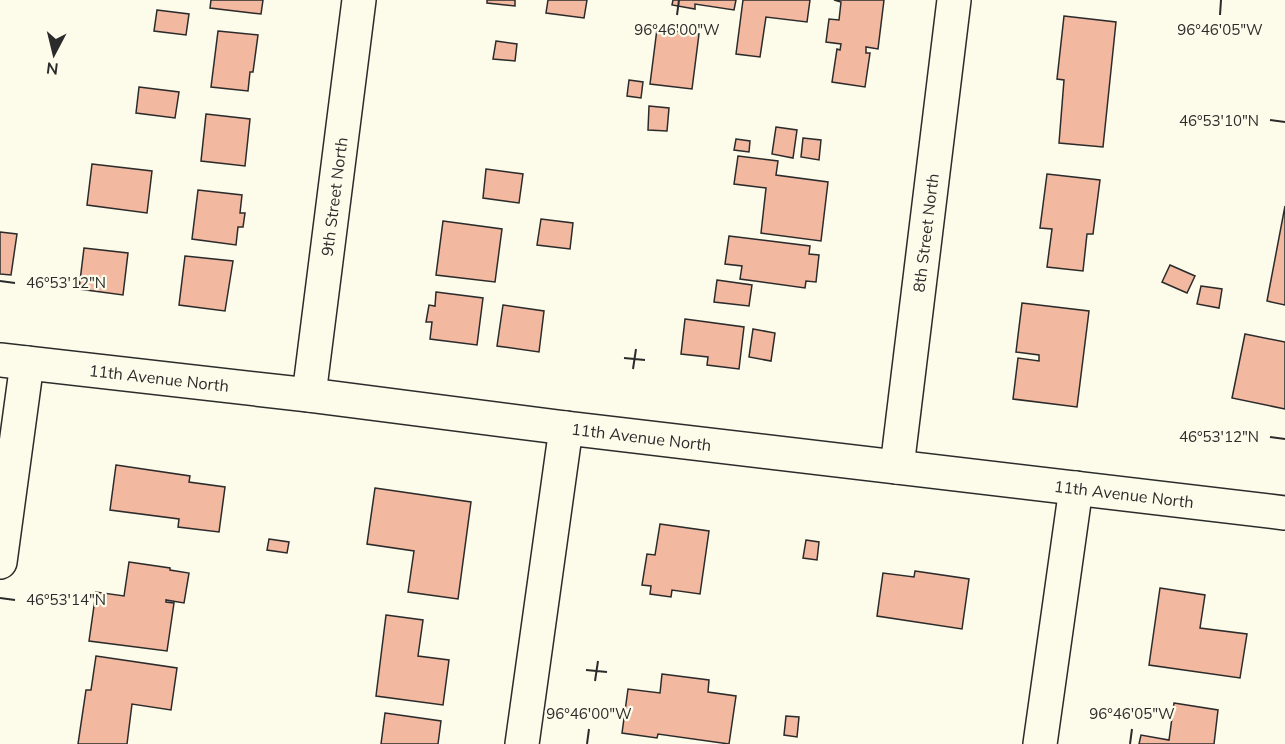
<svg xmlns="http://www.w3.org/2000/svg" width="1285" height="744" viewBox="0 0 1285 744" font-family="Mulish,sans-serif">
  <style>
    .building { fill: #f2b8a0; stroke: #2b2b2b; stroke-width: 1.5 }
    .lines { fill: none; stroke-linecap: round; stroke-linejoin: round }
    .minor-casing { stroke: #2b2b2b; stroke-width: 36 }
    .minor { stroke: #fdfbea; stroke-width: 33 }
    .ticks { fill: none; stroke: #2b2b2b; stroke-width: 2 }
    .labels { text-anchor: middle; dominant-baseline: central; stroke-width: 4.5; stroke-linejoin: round; paint-order: stroke }
    .street-label { font-size: 16px; fill: #2b2b2b; stroke: #fdfbea }
    .ticks-label { font-size: 15px; text-anchor: middle; fill: #2b2b2b; stroke: #fdfbea; stroke-width: 4.5; stroke-linejoin: round; paint-order: stroke }
  </style>
  <rect width="100%" height="100%" fill="#fdfbea"/>
  <!-- building -->
  <g class="building">
    <path d="M211,0h52l-2,14 -51,-6z"/>
    <path d="M487,0h28v6l-28,-3z"/>
    <path d="M548,0h39l-3,18 -38,-5z"/>
    <path d="M673,0h63l-2,10 -39,-6v5l-23,-4z"/>
    <path d="M743,0h67l-3,22 -41,-5 -6,40 -24,-3z"/>
    <path d="M884,0l-6,49 -12,-2v6h4l-5,34 -33,-5 5,-33 3,1 1,-6 -15,-2 3,-23 10,1 2,-18 -7,-2z"/>
    <path d="M157,10l32,4 -3,21 -32,-4z"/>
    <path d="M1064,16l52,6 -13,125 -44,-4 5,-63 -7,-1z"/>
    <path d="M657,29l42,5 -7,55 -42,-5z"/>
    <path d="M218,31l40,4 -5,37h-3l-2,19 -37,-4z"/>
    <path d="M496,41l21,3 -2,17 -22,-2z"/>
    <path d="M629,80l14,2 -2,16 -14,-2z"/>
    <path d="M139,87l40,5 -4,26 -39,-5z"/>
    <path d="M649,106l20,2 -2,23 -19,-1z"/>
    <path d="M206,114l44,5 -5,47 -44,-5z"/>
    <path d="M776,127l21,3 -4,28 -21,-4z"/>
    <path d="M803,138l18,2 -2,20 -18,-3z"/>
    <path d="M736,139l14,2 -1,11 -15,-2z"/>
    <path d="M738,156l40,5 -2,14 52,7 -7,59 -60,-8 5,-45 -32,-4z"/>
    <path d="M92,164l60,7 -5,42 -60,-8z"/>
    <path d="M486,169l37,5 -4,29 -36,-5z"/>
    <path d="M1047,174l53,6 -7,54h-6l-4,37 -36,-4 5,-38 -12,-1z"/>
    <path d="M198,190l44,5 -2,18h5l-2,14h-5l-2,18 -44,-6z"/>
    <path d="M1285,206v99l-18,-4z"/>
    <path d="M541,219l32,4 -3,26 -33,-4z"/>
    <path d="M443,221l59,8 -7,53 -59,-7z"/>
    <path d="M0,232l17,2 -6,41 -11,-1z"/>
    <path d="M729,236l81,10 -1,8 10,1 -3,27 -10,-1 -1,7 -65,-9 2,-13 -17,-2z"/>
    <path d="M84,248l44,5 -5,42 -44,-6z"/>
    <path d="M185,256l48,5 -8,50 -46,-6z"/>
    <path d="M1170,265l25,11 -8,17 -25,-11z"/>
    <path d="M717,280l35,5 -3,21 -35,-4z"/>
    <path d="M1201,286l21,3 -3,19 -22,-4z"/>
    <path d="M436,292l47,6 -6,47 -47,-6 2,-17h-6l3,-17 6,1z"/>
    <path d="M1022,303l67,8 -12,96 -64,-8 5,-41 21,3v-6l-23,-3z"/>
    <path d="M503,305l41,6 -5,41 -42,-6z"/>
    <path d="M685,319l59,8 -5,42 -32,-4 1,-8 -27,-3z"/>
    <path d="M753,329l22,4 -4,28 -22,-4z"/>
    <path d="M1245,334l40,8v67l-53,-11z"/>
    <path d="M116,465l74,11 -1,6 36,5 -6,45 -41,-5 1,-8 -69,-9z"/>
    <path d="M375,488l96,14 -13,97 -50,-7 6,-41 -47,-7z"/>
    <path d="M660,524l49,7 -9,63 -28,-4 -1,7 -21,-3 1,-8 -9,-1 5,-31 8,1z"/>
    <path d="M269,539l20,3 -2,11 -20,-3z"/>
    <path d="M806,540l13,2 -2,18 -14,-2z"/>
    <path d="M129,562l41,6v2l19,3 -5,30 -18,-3v2l8,1 -7,48 -78,-10 7,-49 28,4z"/>
    <path d="M915,571l54,8 -7,50 -85,-13 6,-43 31,4z"/>
    <path d="M1160,588l45,7 -5,33 47,6 -7,44 -91,-13z"/>
    <path d="M386,615l37,5 -5,36 31,4 -6,45 -67,-9z"/>
    <path d="M96,656l81,12 -6,42 -39,-6 -5,40h-49l8,-54h5z"/>
    <path d="M662,674l47,6 -1,12 28,4 -7,48 -71,-10 -1,4 -35,-5 6,-44 32,4z"/>
    <path d="M1174,703l44,7 -4,34h-75l2,-9 28,5z"/>
    <path d="M385,713l56,8 -3,23h-57z"/>
    <path d="M786,716l13,1 -2,20 -13,-2z"/>
  </g>
  <g class="lines">
    <!-- minor casing -->
    <g class="minor-casing">
      <g id="minor">
        <path id="s1" d="M0,360l309,35 257,33 719,85"/>
        <path id="s2" d="M309,395l50,-395"/>
        <path id="s3" d="M897,467l57,-467"/>
        <path d="M0,562l27,-199"/>
        <path d="M522,744l44,-316"/>
        <path d="M1040,744l36,-256"/>
      </g>
    </g>
    <!-- minor -->
    <use href="#minor" class="minor"/>
  </g>
  <!-- ticks -->
  <path class="ticks" d="M677,15l2,-15M1220,15l1,-15M1270,120l15,2M0,281l15,2M624,358l21,2M633,369l3,-20M1270,437l15,2M0,598l15,2M586,670l21,2M595,681l3,-20M587,744l2,-15M1130,744l2,-15"/>
  <g class="labels">
    <!-- street labels -->
    <g class="street-label">
      <text stroke="none"><textPath href="#s2" startOffset="200">9th Street North</textPath></text>
      <text stroke="none"><textPath href="#s3" startOffset="236">8th Street North</textPath></text>
      <text stroke="none"><textPath href="#s1" startOffset="160">11th Avenue North</textPath></text>
      <text stroke="none"><textPath href="#s1" startOffset="646">11th Avenue North</textPath></text>
      <text stroke="none"><textPath href="#s1" startOffset="1132">11th Avenue North</textPath></text>
    </g>
  </g>
  <g class="ticks-label">
    <text x="677" y="35">96°46'00"W</text>
    <text x="1220" y="35">96°46'05"W</text>
    <text x="1219" y="126">46°53'10"N</text>
    <text x="66" y="288">46°53'12"N</text>
    <text x="1219" y="442">46°53'12"N</text>
    <text x="66" y="605">46°53'14"N</text>
    <text x="589" y="719">96°46'00"W</text>
    <text x="1132" y="719">96°46'05"W</text>
  </g>
  <!-- north arrow -->
  <g transform="translate(54 54) rotate(187)" stroke="#fdfbea" stroke-width="4.5" paint-order="stroke">
  <path d="M0-4.5L10 22L0 15L-10 22Z" fill="#2b2b2b"/>
  <text y="-9" font-size="16" font-weight="bold" text-anchor="middle" fill="#2b2b2b">N</text>
  </g>
</svg>
